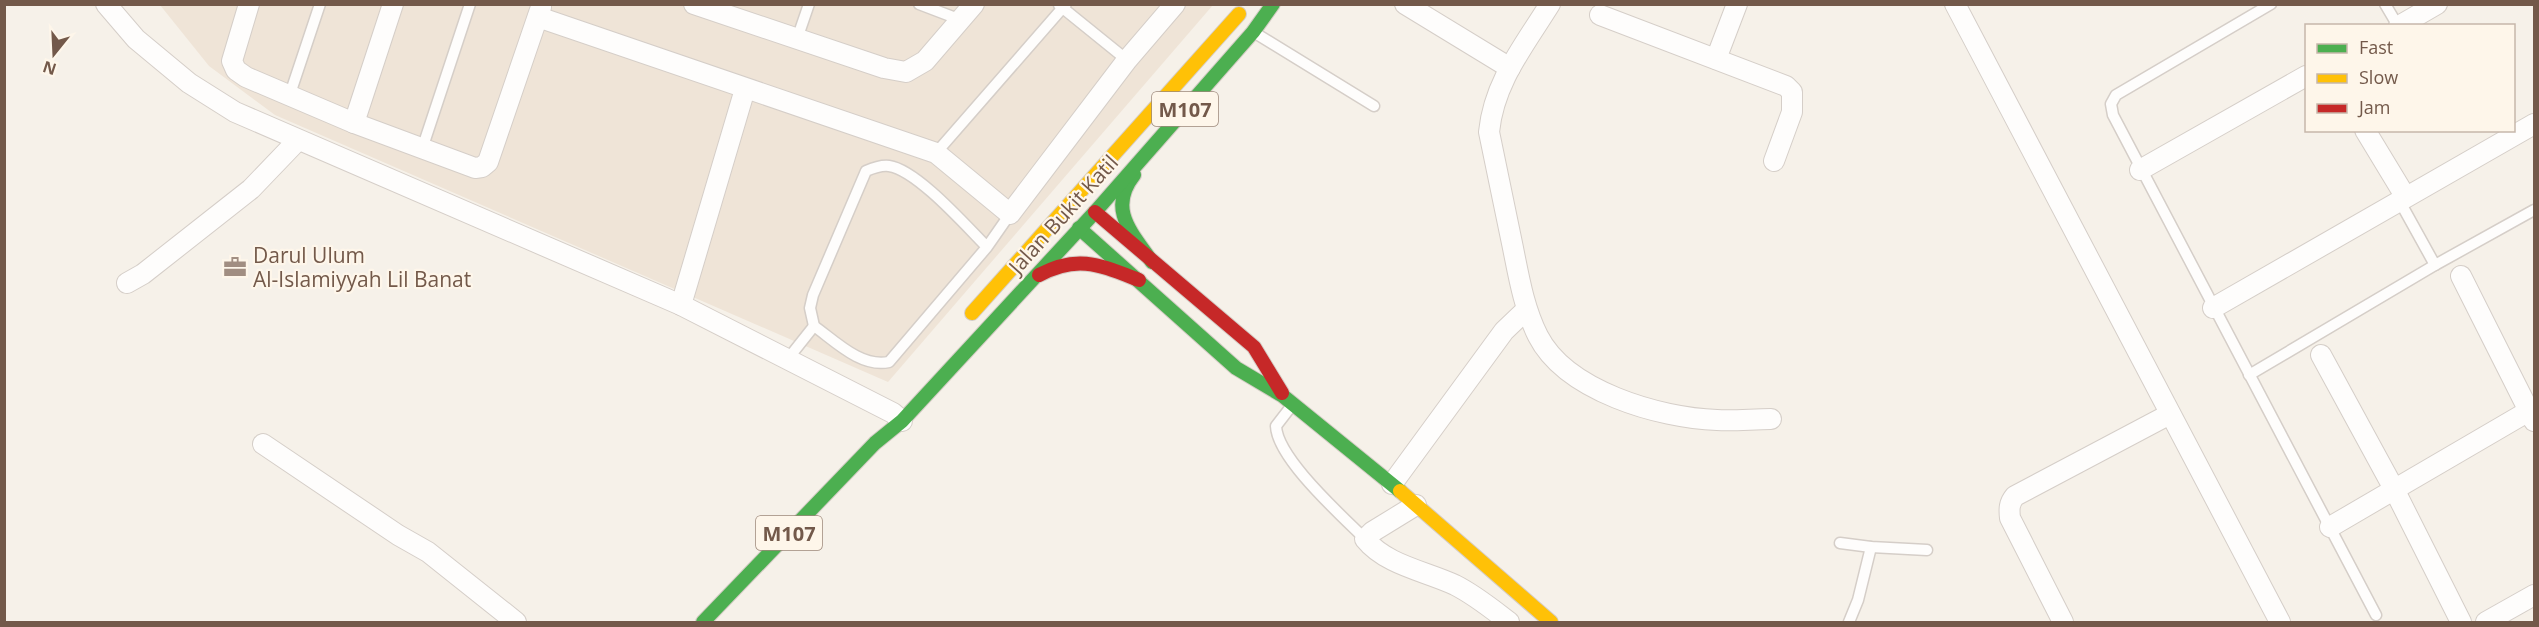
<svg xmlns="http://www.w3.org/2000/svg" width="2539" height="627" viewBox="0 0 2539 627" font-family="'Open Sans',sans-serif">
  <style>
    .residential { fill: #efe4d7 }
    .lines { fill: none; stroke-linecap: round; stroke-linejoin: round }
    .lane-casing { stroke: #d5cec8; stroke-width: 13 }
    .street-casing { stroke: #d5cec8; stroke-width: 22 }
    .fast-casing { stroke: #d5cdc6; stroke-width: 16 }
    .slow-casing { stroke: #d5cdc6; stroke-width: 16 }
    .jam-casing { stroke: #d5cdc6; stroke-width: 16 }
    .lane { stroke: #fefdfc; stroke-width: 10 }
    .street { stroke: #fefdfc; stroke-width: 20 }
    .fast { stroke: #4caf50; stroke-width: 14 }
    .slow { stroke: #ffc107; stroke-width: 14 }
    .jam { stroke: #c62828; stroke-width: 14 }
    .labels { text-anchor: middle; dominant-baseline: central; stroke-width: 4.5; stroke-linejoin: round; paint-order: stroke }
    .shield { fill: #fef6ea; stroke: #9d887a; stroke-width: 1.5 }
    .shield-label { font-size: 20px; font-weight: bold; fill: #73594a }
    .street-label { font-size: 21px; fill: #73594a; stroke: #fef6ea }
    .poi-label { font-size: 21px; fill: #73594a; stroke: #fef6ea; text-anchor: start }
  </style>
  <rect width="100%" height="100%" fill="#f6f1e9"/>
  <!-- residential -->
  <path class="residential" d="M160,5h1053l-325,377 -613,-267 -66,-49z"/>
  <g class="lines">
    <!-- lane casing -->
    <g class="lane-casing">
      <g id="lane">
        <path d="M919,4l42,16"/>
        <path d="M2271,4l-155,91 -5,9 2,11 263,500"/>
        <path d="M2385,4l13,22"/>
        <path d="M1059,5l68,55"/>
        <path d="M1255,33l119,73"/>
        <path d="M797,39l12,-35"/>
        <path d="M289,97l31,-93"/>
        <path d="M422,149l48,-145"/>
        <path d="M936,153l130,-149"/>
        <path d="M2399,200l36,65"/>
        <path d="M987,247c-21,-21 -70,-77 -98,-81 -8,-1 -16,2 -23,5l-53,124 -3,13 4,18c21,15 47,42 75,36l98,-115 23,-33"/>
        <path d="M787,360l27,-34"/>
        <path d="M2249,375l186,-110 99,-55"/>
        <path d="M1293,404l-17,22c1,32 65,89 89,113"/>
        <path d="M1840,543l31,4 56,3"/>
        <path d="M1849,622l9,-22 13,-53"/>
      </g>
    </g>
    <!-- street casing -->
    <g class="street-casing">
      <g id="street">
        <path d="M106,4l30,35 53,44 46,29 446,193 212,108 9,8"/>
        <path d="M249,4l-17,57 4,9 10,7 108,46 121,45 7,-1 6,-5 53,-155"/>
        <path d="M694,4l190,64 22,4 19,-11 49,-57"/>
        <path d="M1405,4l105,64"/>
        <path d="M1550,4c-26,42 -56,78 -61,128 8,39 16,77 24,116 6,30 11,60 25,88 28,55 121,82 179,84 18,1 36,-1 54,-1"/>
        <path d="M1955,4l325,618"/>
        <path d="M1600,15l186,71 6,6v20l-18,49"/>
        <path d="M538,17l398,136 74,61 117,-154 48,-56"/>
        <path d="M2399,26l38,-22"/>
        <path d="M1716,59l21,-55"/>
        <path d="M354,123l39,-119"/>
        <path d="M2365,130l40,66"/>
        <path d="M2140,170l166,-94"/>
        <path d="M2461,276l73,145"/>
        <path d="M127,283l16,-9 108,-85 47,-49"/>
        <path d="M681,305l64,-216"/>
        <path d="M2213,308l321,-184"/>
        <path d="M2321,355l73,134 67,133"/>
        <path d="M263,444l135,91 30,17 88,70"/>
        <path d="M1392,484l112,-153 22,-21"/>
        <path d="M1416,505l-44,27 -7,7c21,26 60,32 90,46 20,10 37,24 54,37"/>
        <path d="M2330,527l204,-119"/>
        <path d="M2063,622l-53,-104c-1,-9 -1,-15 5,-22l155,-82"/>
        <path d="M2486,622l48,-27"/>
      </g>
    </g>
    <!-- fast casing -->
    <g class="fast-casing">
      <g id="fast">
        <path d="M1134,175c-27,34 -2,58 18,87"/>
        <path d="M1079,228l157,140 47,28 117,95"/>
        <path d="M703,622l172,-179 27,-22 193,-209 158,-180 20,-28"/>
      </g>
    </g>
    <!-- slow casing -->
    <g class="slow-casing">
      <g id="slow">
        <path d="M972,313l267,-299"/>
        <path d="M1400,491l151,131"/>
      </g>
    </g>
    <!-- jam casing -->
    <g class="jam-casing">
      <g id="jam">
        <path d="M1095,212l159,135 28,46"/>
        <path d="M1039,275c39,-21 61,-10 100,5"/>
      </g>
    </g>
    <!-- lane -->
    <use href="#lane" class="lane"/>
    <!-- street -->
    <use href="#street" class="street"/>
    <!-- fast -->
    <use href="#fast" class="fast"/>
    <!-- slow -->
    <use href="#slow" class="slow"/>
    <!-- jam -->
    <use href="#jam" class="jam"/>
  </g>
  <!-- icons -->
  <defs>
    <g id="office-bare" transform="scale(1.8)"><path d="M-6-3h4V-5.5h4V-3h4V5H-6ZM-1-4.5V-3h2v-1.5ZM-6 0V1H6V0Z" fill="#a18e82" stroke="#fef6ea" stroke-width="2.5" paint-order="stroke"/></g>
  </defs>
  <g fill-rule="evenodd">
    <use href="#office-bare" x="235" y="267"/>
  </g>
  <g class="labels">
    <!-- shield labels -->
    <g class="shield">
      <rect x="1152" y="92" width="66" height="34" rx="4.5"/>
      <rect x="756" y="516" width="66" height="34" rx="4.5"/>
    </g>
    <g class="shield-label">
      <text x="1185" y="109">M107</text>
      <text x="789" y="533">M107</text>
    </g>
    <!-- street labels -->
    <g class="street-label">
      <text transform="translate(1063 214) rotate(-48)">Jalan Bukit Katil</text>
    </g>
    <!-- poi labels -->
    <g class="poi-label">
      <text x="253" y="255">Darul Ulum<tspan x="253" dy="24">Al-Islamiyyah Lil Banat</tspan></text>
    </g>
  </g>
  <!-- border -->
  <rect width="2539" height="627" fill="none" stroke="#73594a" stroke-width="12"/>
  <!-- legend -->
  <rect x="2305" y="24" width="210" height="108" fill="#fef6ea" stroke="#c6b7aa" stroke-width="1.5"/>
  <rect x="2317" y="44" width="30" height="9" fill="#4caf50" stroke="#c6b7aa" stroke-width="1.5"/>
  <text x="2359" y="54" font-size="18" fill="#73594a">Fast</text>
  <rect x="2317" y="74" width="30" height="9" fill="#ffc107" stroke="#c6b7aa" stroke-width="1.5"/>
  <text x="2359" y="84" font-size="18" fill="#73594a">Slow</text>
  <rect x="2317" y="104" width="30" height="9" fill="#c62828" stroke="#c6b7aa" stroke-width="1.5"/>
  <text x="2359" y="114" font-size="18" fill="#73594a">Jam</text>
  <!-- north arrow -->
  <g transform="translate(54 54) rotate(198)" stroke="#fef6ea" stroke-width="4.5" paint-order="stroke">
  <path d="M0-4.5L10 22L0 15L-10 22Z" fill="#73594a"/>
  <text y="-9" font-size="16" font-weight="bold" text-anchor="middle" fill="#73594a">N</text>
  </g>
</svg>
